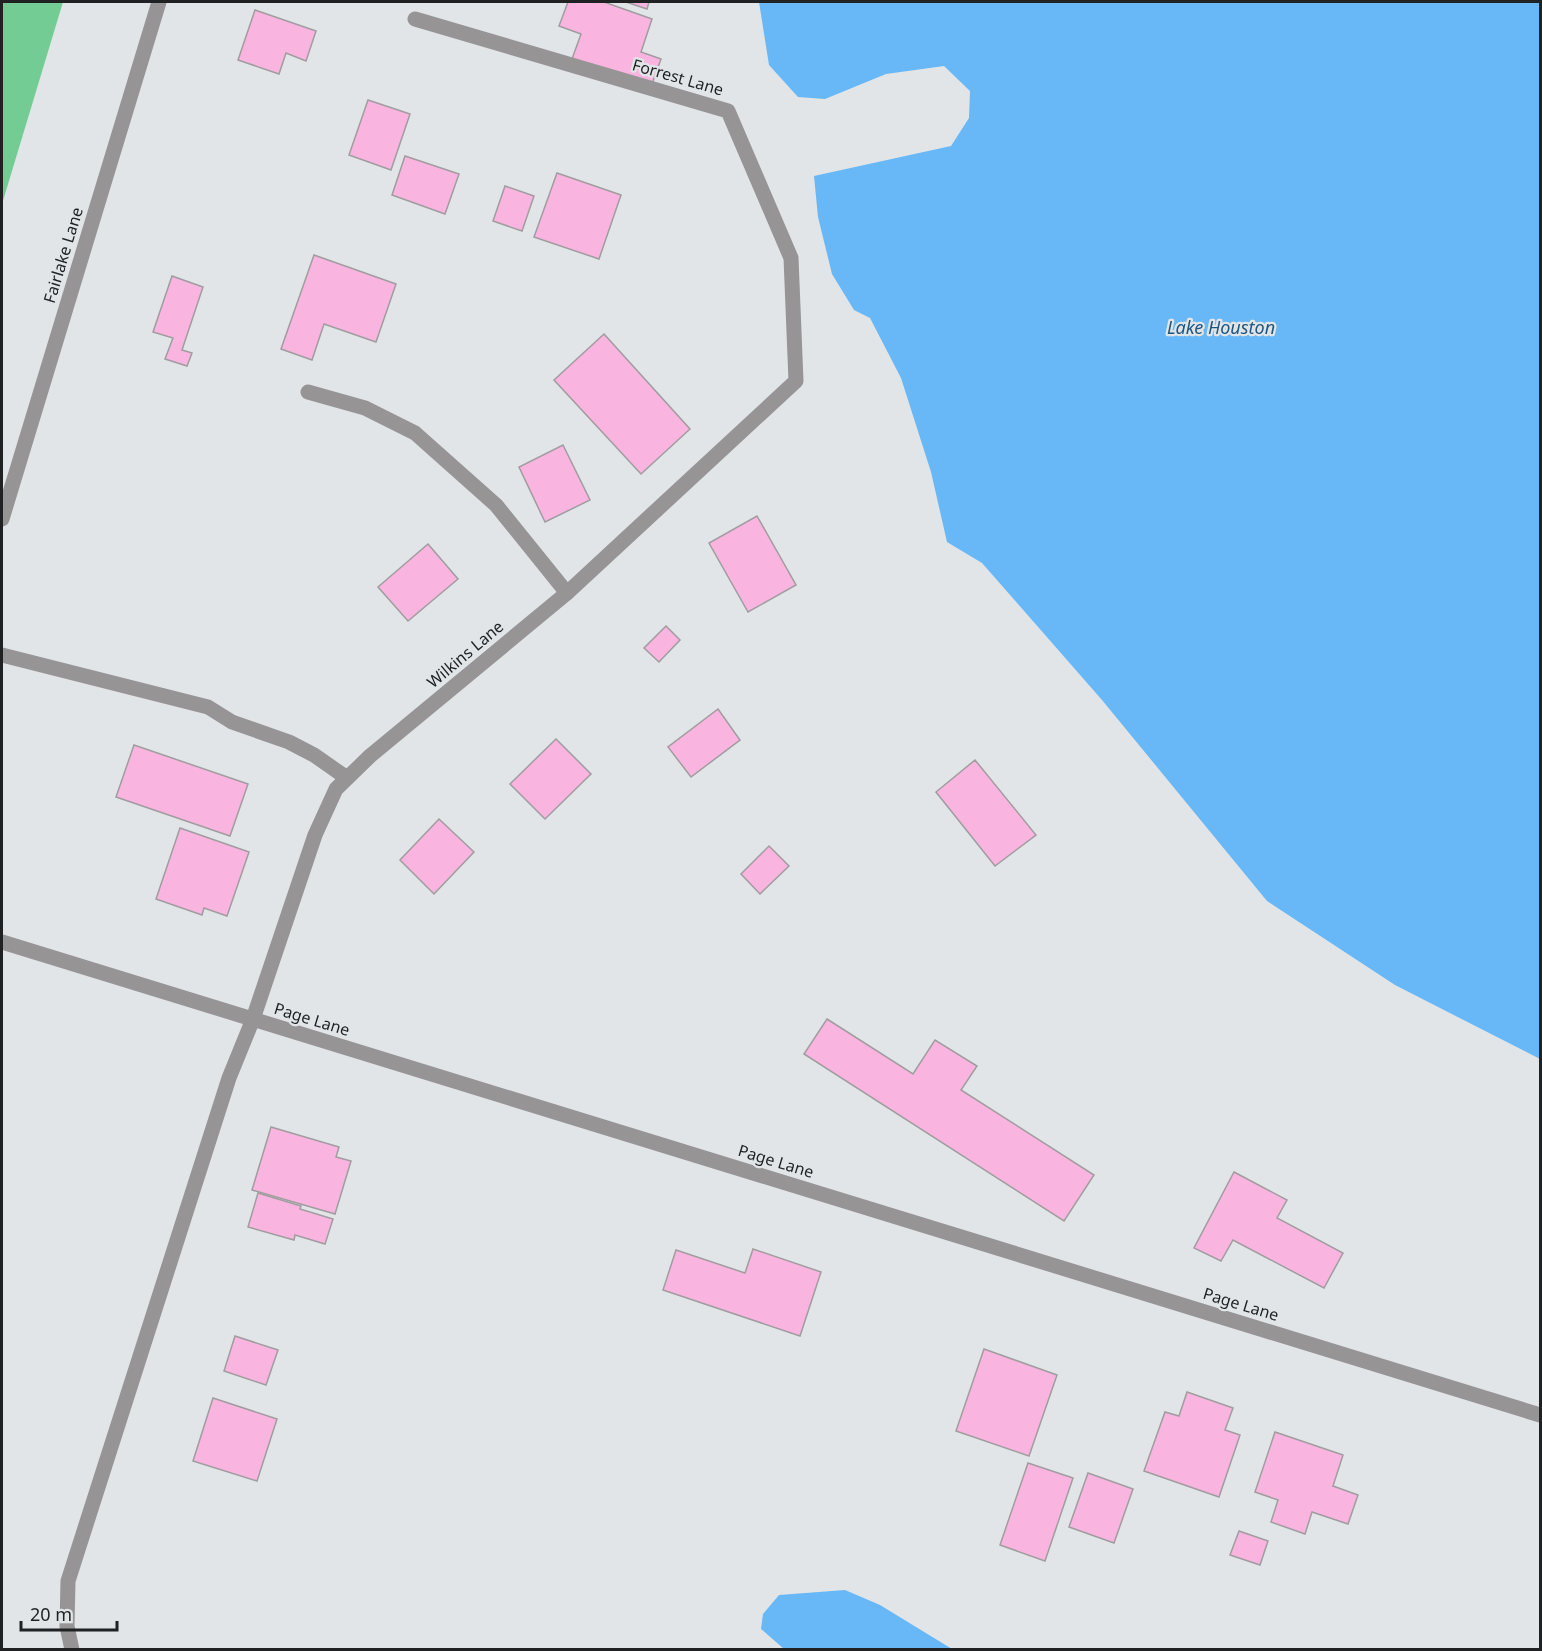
<svg xmlns="http://www.w3.org/2000/svg" width="1542" height="1651" viewBox="0 0 1542 1651" font-family="'Noto Sans',sans-serif">
  <style>
    .forest { fill: #73cc93 }
    .water { fill: #68b7f6 }
    .building { fill: #f9b5e0; stroke: #a09c9f; stroke-width: 1.5 }
    .lines { fill: none; stroke-linecap: round; stroke-linejoin: round }
    .service { stroke: #969494; stroke-width: 15 }
    .minor { stroke: #969494; stroke-width: 15 }
    .labels { text-anchor: middle; dominant-baseline: central; stroke-width: 4.5; stroke-linejoin: round; paint-order: stroke }
    .street-label { font-size: 16px; fill: #1f2122; stroke: #e1e5e8 }
    .water-label { font-size: 18px; font-style: italic; fill: #1e5781; stroke: #e1e5e8 }
  </style>
  <rect width="100%" height="100%" fill="#e1e5e8"/>
  <!-- forest -->
  <path class="forest" d="M2,2h61l-61,202z"/>
  <!-- water -->
  <g class="water">
    <path d="M759,2h781v1057l-145,-74 -128,-84 -165,-201 -120,-137 -35,-21 -16,-70 -30,-94 -31,-60 -16,-8 -22,-36 -14,-57 -4,-41 137,-30 18,-28 1,-27 -26,-25 -58,8 -61,25 -27,-2 -29,-32z"/>
    <path d="M845,1590l35,15 72,44h-168l-23,-20 2,-15 16,-19z"/>
  </g>
  <!-- building -->
  <g class="building">
    <path d="M568,2h36l48,17 -11,33 20,7 -10,28 -79,-28 9,-25 -22,-8z"/>
    <path d="M626,2h23l-2,7z"/>
    <path d="M255,10l61,21 -10,30 -20,-8 -7,21 -41,-14z"/>
    <path d="M368,100l42,14 -19,56 -42,-15z"/>
    <path d="M405,156l54,18 -14,40 -53,-19z"/>
    <path d="M557,173l64,22 -22,64 -65,-22z"/>
    <path d="M505,186l29,10 -12,35 -29,-10z"/>
    <path d="M314,255l82,29 -20,58 -52,-18 -12,36 -31,-11z"/>
    <path d="M172,276l31,11 -21,63 10,3 -5,13 -22,-7 8,-21 -20,-6z"/>
    <path d="M604,334l86,95 -49,45 -87,-94z"/>
    <path d="M563,445l27,55 -45,22 -26,-55z"/>
    <path d="M757,516l39,69 -48,27 -39,-69z"/>
    <path d="M428,544l30,35 -50,42 -30,-34z"/>
    <path d="M666,626l14,14 -21,22 -15,-14z"/>
    <path d="M718,709l22,31 -49,37 -23,-30z"/>
    <path d="M556,739l35,35 -46,45 -35,-35z"/>
    <path d="M134,745l114,39 -18,52 -114,-39z"/>
    <path d="M975,760l61,75 -41,31 -59,-74z"/>
    <path d="M439,819l35,33 -40,42 -34,-34z"/>
    <path d="M180,828l69,24 -22,64 -23,-8 -2,7 -46,-16z"/>
    <path d="M769,846l20,20 -29,28 -19,-20z"/>
    <path d="M827,1019l86,55 22,-34 42,26 -16,24 133,85 -30,46 -260,-167z"/>
    <path d="M271,1127l68,20 -3,10 15,4 -16,53 -83,-24z"/>
    <path d="M1234,1172l53,28 -10,18 66,35 -19,35 -91,-48 -12,21 -27,-13z"/>
    <path d="M258,1193l43,13 -1,3 33,10 -8,25 -30,-9 -1,5 -46,-13z"/>
    <path d="M753,1249l68,23 -21,64 -137,-46 13,-40 69,23z"/>
    <path d="M235,1336l43,14 -12,35 -42,-14z"/>
    <path d="M984,1349l73,26 -28,81 -73,-25z"/>
    <path d="M1187,1392l46,16 -8,22 15,5 -21,62 -75,-26 21,-59 14,4z"/>
    <path d="M213,1398l64,21 -20,62 -64,-20z"/>
    <path d="M1275,1432l68,23 -10,31 25,9 -10,29 -36,-12 -7,22 -34,-12 7,-22 -23,-8z"/>
    <path d="M1028,1463l45,15 -28,83 -45,-16z"/>
    <path d="M1088,1473l45,16 -19,54 -45,-16z"/>
    <path d="M1239,1531l29,10 -8,24 -30,-10z"/>
  </g>
  <g class="lines">
    <!-- service -->
    <g class="service">
      <path d="M308,392l57,16 50,25 81,72 71,88"/>
      <path d="M2,655l206,52 24,15 57,20 25,13 33,23"/>
      <path d="M72,1650l-5,-24 1,-45 161,-503 24,-59"/>
    </g>
    <!-- minor -->
    <g class="minor">
      <path d="M2,519l157,-517"/>
      <path d="M2,942l1538,473"/>
      <path d="M253,1019l62,-184 21,-46 34,-33 197,-163 229,-212 -5,-123 -63,-147 -313,-92"/>
    </g>
  </g>
  <g class="labels">
    <!-- street labels -->
    <g class="street-label">
      <text transform="translate(678 77) rotate(16)">Forrest Lane</text>
      <text transform="translate(63 255) rotate(-73)">Fairlake Lane</text>
      <text transform="translate(465 654) rotate(-40)">Wilkins Lane</text>
      <text transform="translate(312 1019) rotate(17)">Page Lane</text>
      <text transform="translate(776 1161) rotate(17)">Page Lane</text>
      <text transform="translate(1241 1304) rotate(17)">Page Lane</text>
    </g>
    <!-- water labels -->
    <g class="water-label">
      <text x="1221" y="327">Lake Houston</text>
    </g>
  </g>
  <!-- border -->
  <rect width="1542" height="1651" fill="none" stroke="#1f2122" stroke-width="6"/>
  <!-- scale -->
  <path d="M21 1621v9h96v-9" fill="none" stroke="#1f2122" stroke-width="3"/>
  <text x="30" y="1621" font-size="18" fill="#1f2122" stroke="#e1e5e8" stroke-width="4.5" paint-order="stroke">20 m</text>
</svg>
